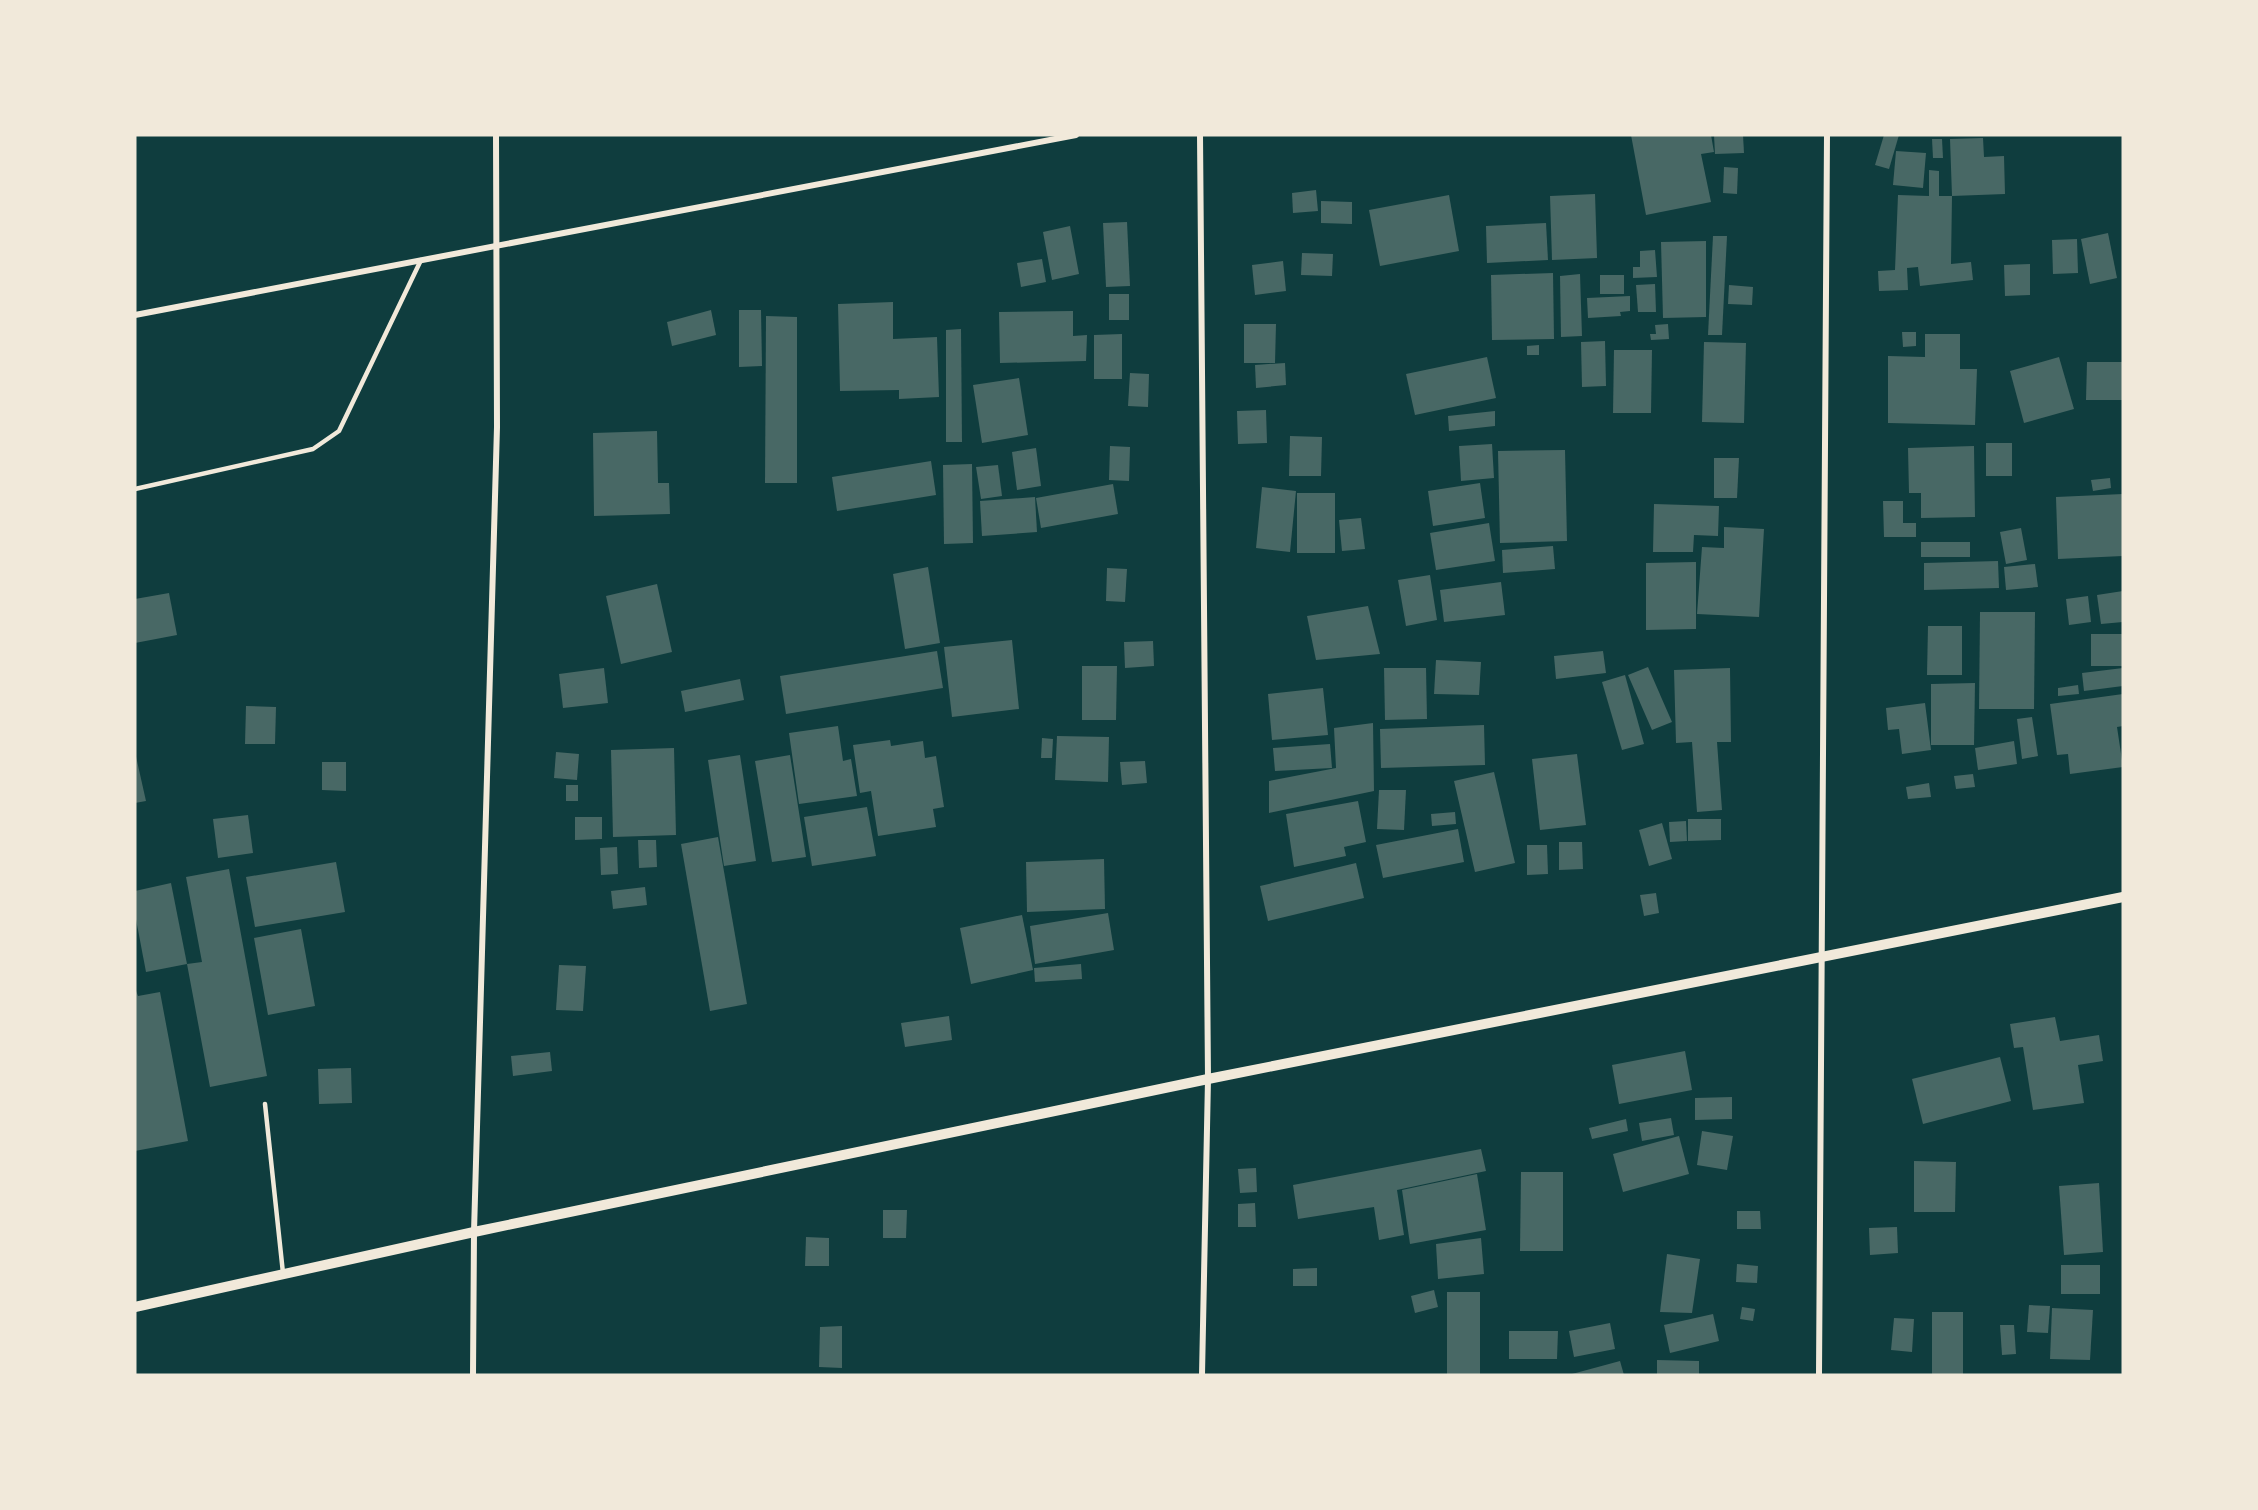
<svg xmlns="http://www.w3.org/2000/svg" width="2258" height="1510" viewBox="0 0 2258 1510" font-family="Poppins,sans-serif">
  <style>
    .building { fill: #486865 }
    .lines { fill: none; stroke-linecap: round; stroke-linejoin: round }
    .service { stroke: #f1e9da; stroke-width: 4.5 }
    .minor { stroke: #f1e9da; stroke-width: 6 }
    .tertiary { stroke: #f1e9da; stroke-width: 10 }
  </style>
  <rect width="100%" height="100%" fill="#0f3d3e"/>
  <!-- building -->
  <g class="building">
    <path d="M1631,135h80l3,17 -13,2 10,48 -65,13z"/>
    <path d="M1714,135h29l1,18 -29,1z"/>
    <path d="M1884,135h15l-10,34 -14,-4z"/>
    <path d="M1983,138l1,19 20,-1 1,38 -53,2 -2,-57z"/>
    <path d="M1932,139h10l1,19h-10z"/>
    <path d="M1896,151l30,2 -3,35 -30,-3z"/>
    <path d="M1724,167l14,1 -1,26 -14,-1z"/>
    <path d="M1929,170l10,1v25h13l-1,68 20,-2 2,18 -53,6 -2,-19 -11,1 1,22 -29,1 -1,-20 17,-1 3,-75 31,1z"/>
    <path d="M1316,190l2,21 -25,2 -1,-20z"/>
    <path d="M1595,194l2,64 -45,2 -2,-64z"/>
    <path d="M1449,195l10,56 -79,15 -11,-56z"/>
    <path d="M1321,201l31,1v22l-31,-1z"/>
    <path d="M1127,222l3,64 -24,1 -3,-64z"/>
    <path d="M1546,223l2,37 -61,3 -1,-37z"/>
    <path d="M1070,226l9,48 -27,6 -9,-48z"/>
    <path d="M2108,233l9,45 -27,6 -9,-45z"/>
    <path d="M1713,236h14l-5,99h-14z"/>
    <path d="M2077,239l1,34 -25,1 -1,-34z"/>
    <path d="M1706,241v76l-43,1 -2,-76z"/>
    <path d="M1655,250l2,27 -24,1v-11h7v-16z"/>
    <path d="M1302,253l31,1 -1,22 -31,-1z"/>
    <path d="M1042,259l4,23 -25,5 -4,-24z"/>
    <path d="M1283,261l3,30 -31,4 -3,-30z"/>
    <path d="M2030,264v31l-25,1 -1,-31z"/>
    <path d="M1553,273l1,66 -62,1 -1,-65z"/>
    <path d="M1580,274l2,62 -21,1 -1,-61z"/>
    <rect x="1600" y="275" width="24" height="19"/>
    <path d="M1655,284l1,28h-18l-2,-27z"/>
    <path d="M1729,285l24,2 -1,18 -24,-1z"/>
    <rect x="1109" y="294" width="20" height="26"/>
    <path d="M1630,296v15l-10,1 1,4 -33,2 -1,-20z"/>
    <path d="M893,302v37l44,-2 2,60 -40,2v-9l-59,1 -2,-87z"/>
    <path d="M711,310l5,25 -44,11 -5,-24z"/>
    <path d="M739,310h22l1,56 -23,1z"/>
    <path d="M1073,311v25l14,-1 -1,26 -86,2 -1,-51z"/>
    <path d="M766,316l31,1v166h-32z"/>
    <path d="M1244,324h32l-1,39h-31z"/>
    <path d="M1668,324l1,15 -18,1 -1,-6h6l-1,-9z"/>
    <path d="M961,329l1,113h-16v-112z"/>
    <path d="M1902,332h14v14l-13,1z"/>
    <path d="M1122,334v45h-28v-44z"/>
    <path d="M1925,334h35v35h17l-2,56 -87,-2v-67l37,1z"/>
    <path d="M1605,341l1,45 -24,1 -1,-45z"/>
    <path d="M1704,342l42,1 -2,80 -42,-1z"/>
    <path d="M1539,345v10h-12v-9z"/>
    <path d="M1614,350h38l-1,63h-38z"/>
    <path d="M1487,357l9,41 -81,17 -9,-41z"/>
    <path d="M2059,357l15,52 -50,14 -14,-52z"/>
    <path d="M2087,362h36v38h-37z"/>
    <path d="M1285,363l1,22 -30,3 -1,-23z"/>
    <path d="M1130,373l19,1 -1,33 -20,-1z"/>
    <path d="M1019,378l9,57 -46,8 -9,-58z"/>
    <path d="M1266,410l1,33 -29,1 -1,-33z"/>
    <path d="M1495,411v15l-46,5 -1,-15z"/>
    <path d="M657,431l1,52h11l1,31 -76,2 -1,-83z"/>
    <path d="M1290,436l32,1 -1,39h-32z"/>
    <rect x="1986" y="443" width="26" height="33"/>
    <path d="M1492,444l2,34 -33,3 -2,-35z"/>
    <path d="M1110,446l20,1 -1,34 -20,-1z"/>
    <path d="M1974,446l1,71 -54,1v-25h-12l-1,-45z"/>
    <path d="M1036,448l5,38 -24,4 -5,-38z"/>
    <path d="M1565,450l2,91 -67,2 -2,-92z"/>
    <path d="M1714,458h25l-2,40h-23z"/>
    <path d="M931,461l5,34 -99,16 -5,-34z"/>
    <path d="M972,464l1,79 -29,1 -1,-79z"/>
    <path d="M998,465l4,31 -21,3 -5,-32z"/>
    <path d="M2110,478l1,10 -18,3 -2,-11z"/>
    <path d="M1480,483l5,35 -52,8 -5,-35z"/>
    <path d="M1113,484l5,30 -77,14 -5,-30z"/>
    <path d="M1262,487l34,4 -6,61 -34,-4z"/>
    <rect x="1297" y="493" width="38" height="60"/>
    <path d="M2123,494v62l-65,3 -2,-62z"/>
    <path d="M1035,497l2,35 -55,4 -2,-35z"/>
    <path d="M1883,501h20v22h13v14h-32z"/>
    <path d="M1654,504l65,2 -1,30 -24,-1 -1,17h-40z"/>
    <path d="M1361,518l4,31 -23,2 -3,-31z"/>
    <path d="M1489,523l6,38 -59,9 -6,-37z"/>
    <path d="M1724,527l40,2 -5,88 -62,-3 5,-67 22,1z"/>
    <path d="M2021,528l6,32 -21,4 -6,-32z"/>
    <rect x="1921" y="542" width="49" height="15"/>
    <path d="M1553,546l2,23 -52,4 -1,-23z"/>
    <path d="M1998,561l1,27 -75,2v-27z"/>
    <path d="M1696,562v67l-50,1v-67z"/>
    <path d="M2035,564l3,23 -32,3 -2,-23z"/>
    <path d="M928,567l12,76 -35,6 -12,-75z"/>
    <path d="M1107,568l20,1 -2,33 -19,-1z"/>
    <path d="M1430,575l7,45 -31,6 -8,-46z"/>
    <path d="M1501,582l4,33 -61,7 -4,-32z"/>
    <path d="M657,584l15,68 -51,12 -15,-68z"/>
    <path d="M2123,591v31l-22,2 -4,-29z"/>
    <path d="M169,593l8,42 -42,8v-44z"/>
    <path d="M2088,596l3,26 -22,3 -3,-26z"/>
    <path d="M1368,606l12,48 -64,6 -9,-44z"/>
    <path d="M1980,612h55l-1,97h-55z"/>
    <path d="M1928,626h34v49h-35z"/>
    <rect x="2091" y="634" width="32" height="32"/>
    <path d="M1012,640l7,69 -67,8 -8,-70z"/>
    <path d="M1153,641l1,25 -29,2 -1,-26z"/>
    <path d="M937,651l6,37 -157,26 -6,-38z"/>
    <path d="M1603,651l3,22 -50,6 -2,-23z"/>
    <path d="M1436,660l45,2 -2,33 -45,-1z"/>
    <path d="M1082,666h35l-1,54h-34z"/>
    <path d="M1648,667l24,55 -20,8 -24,-55z"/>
    <path d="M604,668l4,35 -45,5 -4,-34z"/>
    <path d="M1384,668h42l1,51 -42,1z"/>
    <path d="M1730,668l1,74h-14l5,68 -25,2 -5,-70 -16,1 -2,-73z"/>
    <path d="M2123,668v18l-39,5 -2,-18z"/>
    <path d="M1625,675l19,69 -22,6 -20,-68z"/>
    <path d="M740,679l4,21 -59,12 -4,-21z"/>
    <path d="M1975,683l-1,62h-43v-61z"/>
    <path d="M2078,685l1,9 -21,2v-8z"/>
    <path d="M1323,688l5,47 -56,5 -4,-46z"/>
    <path d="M2123,694v32l-6,1 6,40 -53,7 -2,-20 -11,1 -7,-51z"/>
    <path d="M1925,703l6,47 -29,4 -3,-25 -11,1 -2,-22z"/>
    <path d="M246,706l30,1 -1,37h-30z"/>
    <path d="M2032,717l6,39 -16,3 -5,-40z"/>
    <path d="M1373,723l1,68 -105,22v-32l67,-13 -2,-40z"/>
    <path d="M1484,725l1,40 -104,3 -1,-39z"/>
    <path d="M838,726l5,35 8,-2 6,37 -58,8 -10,-71z"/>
    <path d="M1057,736l52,1 -1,45 -53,-2z"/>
    <path d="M1042,738l11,1 -1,19h-11z"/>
    <path d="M890,740l1,6 32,-5 2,17 11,-2 8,51 -11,2 3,18 -58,9 -7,-45 -11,2 -7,-48z"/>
    <path d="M2014,741l3,23 -39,6 -3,-22z"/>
    <path d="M1330,744l2,24 -57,3 -2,-23z"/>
    <path d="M674,748l2,87 -63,2 -2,-87z"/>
    <path d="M135,752l11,49 -11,2z"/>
    <path d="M556,752l23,2 -2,26 -23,-2z"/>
    <path d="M1577,754l9,71 -46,5 -8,-71z"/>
    <path d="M740,755l16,106 -32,5 -16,-106z"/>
    <path d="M790,755l16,102 -34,5 -17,-101z"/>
    <path d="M1145,761l2,22 -25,2 -2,-23z"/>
    <path d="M322,762h24v29l-24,-1z"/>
    <path d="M1494,772l21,91 -40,9 -21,-91z"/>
    <path d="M1973,774l2,13 -19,2 -2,-13z"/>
    <path d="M1929,783l2,14 -23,2 -2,-12z"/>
    <rect x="566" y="785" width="12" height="16"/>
    <path d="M1379,790h27l-2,40 -27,-1z"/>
    <path d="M1358,801l8,41 -22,5 2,9 -52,11 -8,-53z"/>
    <path d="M867,807l9,49 -64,10 -8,-49z"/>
    <path d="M1455,812l1,12 -24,2 -1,-12z"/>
    <path d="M248,815l5,38 -35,5 -5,-39z"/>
    <path d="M575,817h27v22l-27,1z"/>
    <path d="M1688,819h33v21l-33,1z"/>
    <path d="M1686,821l1,20 -17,1 -1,-20z"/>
    <path d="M1662,823l10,36 -23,7 -10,-36z"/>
    <path d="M1458,829l6,33 -81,16 -7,-33z"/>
    <path d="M718,837l29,167 -37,7 -29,-167z"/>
    <path d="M638,840h18l1,27 -18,1z"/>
    <path d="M1559,842h23l1,27 -24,1z"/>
    <path d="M1527,845h20l1,29 -21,1z"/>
    <path d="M617,847l1,27 -17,1 -1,-27z"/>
    <path d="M1104,859l1,50 -78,3 -1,-50z"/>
    <path d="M336,862l9,50 -90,15 -9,-50z"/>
    <path d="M1356,863l8,35 -96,23 -8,-35z"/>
    <path d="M229,869l38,207 -57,11 -23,-123 15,-2 -16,-85z"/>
    <path d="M171,883l16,81 -41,8 -11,-58v-23z"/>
    <path d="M645,887l2,18 -34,4 -2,-18z"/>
    <path d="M1656,893l3,20 -15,3 -4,-21z"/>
    <path d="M1108,913l6,37 -79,14 -5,-38z"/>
    <path d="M1022,915l11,55 -62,14 -11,-56z"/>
    <path d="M301,929l14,77 -47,9 -14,-77z"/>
    <path d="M1081,964l1,15 -47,3 -1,-14z"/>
    <path d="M559,965l27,1 -3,45 -27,-1z"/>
    <path d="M135,988l3,8 22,-4 28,149 -53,10z"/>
    <path d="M949,1016l3,24 -47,7 -4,-24z"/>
    <path d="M2055,1017l5,24 39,-6 4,26 -25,4 6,38 -51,7 -10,-63 -9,1 -4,-24z"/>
    <path d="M1685,1051l7,39 -73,14 -7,-39z"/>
    <path d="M550,1052l2,19 -39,5 -2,-20z"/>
    <path d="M2000,1057l11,44 -88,23 -11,-45z"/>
    <path d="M351,1068l1,35 -33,1 -1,-35z"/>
    <path d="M1732,1097v22l-37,1v-22z"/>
    <path d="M1671,1118l3,17 -32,6 -3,-18z"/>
    <path d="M1626,1119l2,12 -36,8 -3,-11z"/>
    <path d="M1702,1131l31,5 -6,34 -30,-5z"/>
    <path d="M1679,1136l10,38 -66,18 -10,-38z"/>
    <path d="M1481,1149l5,22 -89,19 7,45 -25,5 -5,-33 -76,12 -5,-34z"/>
    <path d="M1914,1161l42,1 -1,50h-41z"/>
    <path d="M1256,1168l1,24 -17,1 -2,-24z"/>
    <path d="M1521,1172h42v79h-43z"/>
    <path d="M1477,1174l9,56 -76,14 -8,-54z"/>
    <path d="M2099,1183l4,69 -39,3 -5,-69z"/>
    <path d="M1255,1203l1,24h-18v-23z"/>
    <path d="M883,1210h24l-1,28h-23z"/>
    <path d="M1737,1211h23l1,18h-24z"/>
    <path d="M1897,1227l1,26 -28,2 -1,-27z"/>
    <path d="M806,1237l23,1v28h-24z"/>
    <path d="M1481,1238l3,36 -46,5 -2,-35z"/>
    <path d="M1667,1254l33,5 -8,54 -32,-1z"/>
    <path d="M1737,1264l21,2 -1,17 -21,-1z"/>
    <rect x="2061" y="1265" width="39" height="29"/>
    <path d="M1317,1268v18h-24v-17z"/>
    <path d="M1434,1290l4,17 -23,6 -4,-17z"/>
    <rect x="1447" y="1292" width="33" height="83"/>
    <path d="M2029,1305l21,1 -2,27 -21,-1z"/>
    <path d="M1742,1307l13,2 -2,12 -13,-2z"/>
    <path d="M2052,1308l41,2 -3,50 -40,-1z"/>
    <rect x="1932" y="1312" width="31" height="63"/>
    <path d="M1713,1314l6,27 -49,12 -6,-28z"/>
    <path d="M1894,1318l20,1 -2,33 -21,-2z"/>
    <path d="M1610,1323l5,26 -41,8 -5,-26z"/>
    <path d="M2000,1325h14l2,29 -14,1z"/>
    <path d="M842,1326v42l-23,-1 1,-40z"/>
    <path d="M1509,1331h49l-1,28h-48z"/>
    <path d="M1657,1360l42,1v14h-42z"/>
    <path d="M1620,1361l4,14h-52v-1z"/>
  </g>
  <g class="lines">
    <!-- service -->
    <g class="service">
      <path d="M135,489l178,-40 26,-18 82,-171"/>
      <path d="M265,1104l18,169"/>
    </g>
    <!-- minor -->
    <g class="minor">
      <path d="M1200,135l8,944 -6,296"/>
      <path d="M135,315l941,-180"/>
      <path d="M473,1375l1,-143 23,-805 -1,-292"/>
      <path d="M1819,1375l8,-1240"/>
    </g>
    <!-- tertiary -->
    <path class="tertiary" d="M135,1307l339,-75 734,-153 915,-182"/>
  </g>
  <!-- border -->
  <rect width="2258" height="1510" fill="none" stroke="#f1e9da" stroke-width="273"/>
</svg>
